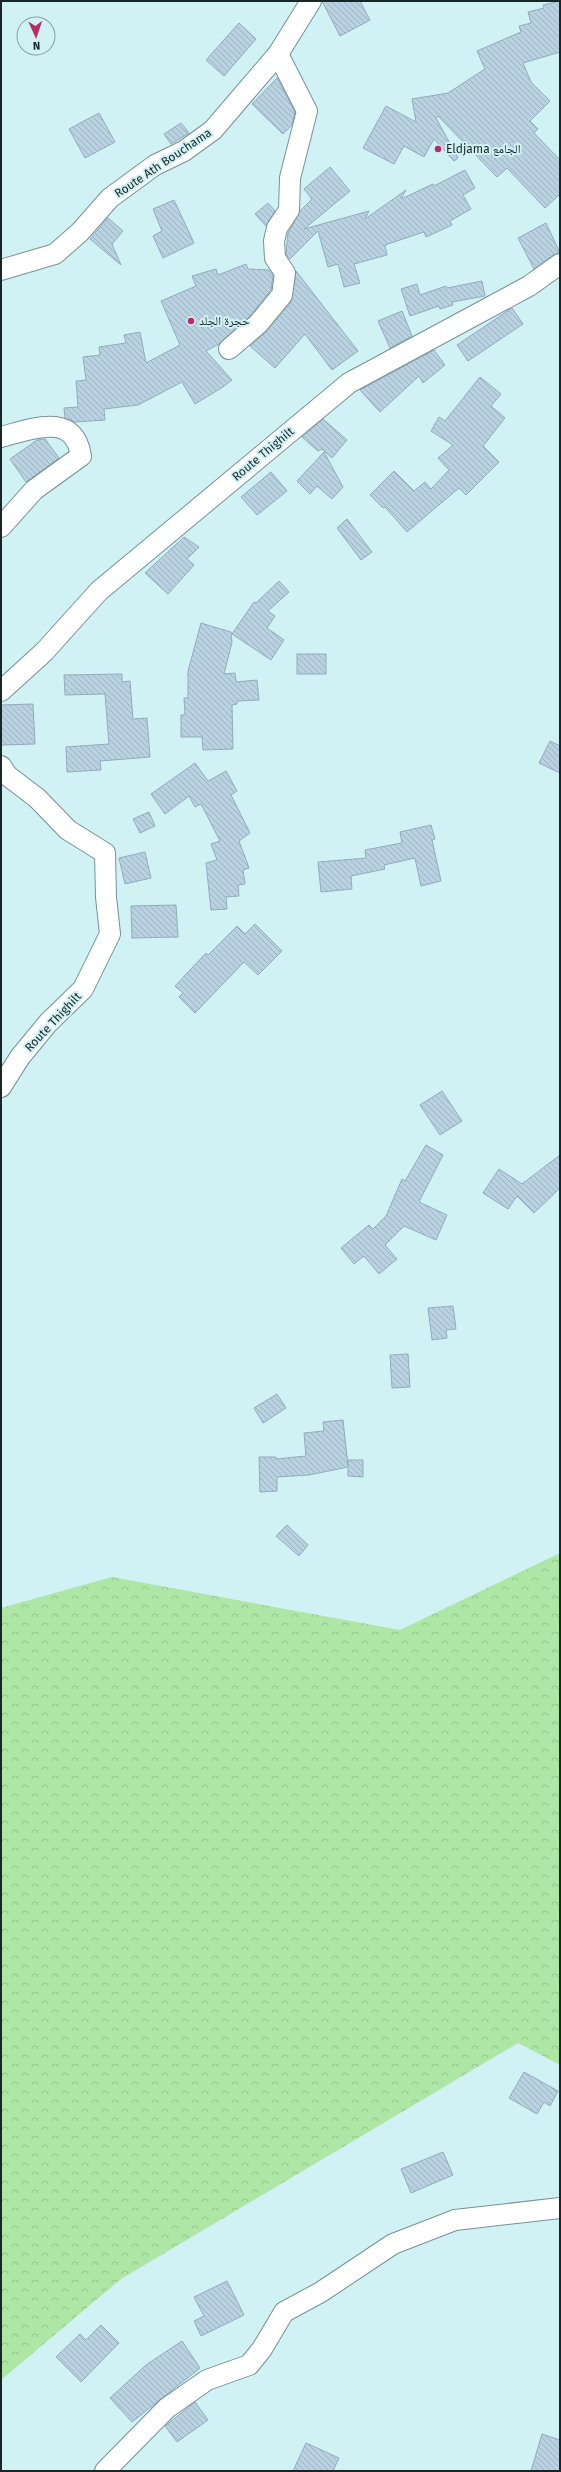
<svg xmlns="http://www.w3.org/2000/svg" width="561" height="2472" font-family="'Fira Sans','Noto Naskh Arabic',sans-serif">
  <defs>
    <pattern id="forest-crowns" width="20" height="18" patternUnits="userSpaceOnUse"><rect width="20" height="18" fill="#aee6a5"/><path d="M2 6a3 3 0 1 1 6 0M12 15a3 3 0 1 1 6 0" fill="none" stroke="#95c58e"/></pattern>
    <pattern id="building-back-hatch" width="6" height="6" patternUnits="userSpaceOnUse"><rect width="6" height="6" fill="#b9d2e2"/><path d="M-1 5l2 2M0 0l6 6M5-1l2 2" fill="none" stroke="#9eb4c2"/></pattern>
  </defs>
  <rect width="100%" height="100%" fill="#d0f2f5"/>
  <polygon fill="url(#forest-crowns)" points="560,1553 560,2065 518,2043 121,2279 1,2380 1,1608 112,1577 400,1630"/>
  <g fill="url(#building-back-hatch)" stroke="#92abba">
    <polygon points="322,1 360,1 370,20 340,36"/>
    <polygon points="560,1 560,52 523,63 531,82 550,101 530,121 538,129 534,133 560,160 560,194 545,208 507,168 497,177 438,116 436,118 458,158 454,161 434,139 424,157 404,146 394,164 363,148 386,106 416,122 412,99 448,93 485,69 477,51 521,32 519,26 531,23 528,12 544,8 543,5"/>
    <polygon points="239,23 256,39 224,76 206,60"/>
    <polygon points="277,78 295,112 292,125 283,134 252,104"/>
    <polygon points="99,113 115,142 85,158 69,129"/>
    <polygon points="181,123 189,133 171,144 164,134"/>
    <polygon points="330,167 350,191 304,229 369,211 365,219 406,190 401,199 433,184 434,186 465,170 475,188 463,195 471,209 450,221 452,225 426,237 424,232 385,245 387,255 354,264 360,283 344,287 338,264 328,267 318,231 290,259 286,254 288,233 301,210 312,199 304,189"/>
    <polygon points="174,200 194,243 163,258 153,236 162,231 153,209"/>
    <polygon points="268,203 275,211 266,226 255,214"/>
    <polygon points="108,218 123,231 112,244 121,265 90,239"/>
    <polygon points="546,223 560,253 553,255 534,269 518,238"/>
    <polygon points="246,264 248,269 269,270 273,276 271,290 250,316 219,344 206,351 232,380 223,387 195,404 182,382 138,405 104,409 105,420 75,422 65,418 64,408 78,407 76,381 86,380 83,357 100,355 99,347 126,343 124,335 140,332 146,363 180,345 161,301 196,286 192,276 216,269 218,275"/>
    <polygon points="296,271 358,351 332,370 305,334 275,368 250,346 267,331 291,302"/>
    <polygon points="482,281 485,296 452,302 453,305 440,309 439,306 410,316 401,289 417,284 420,295 446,286 447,288"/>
    <polygon points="512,308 523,324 468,361 457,345"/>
    <polygon points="402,311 412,336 390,348 378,321"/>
    <polygon points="434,350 445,365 423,383 419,376 380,412 360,390"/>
    <polygon points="480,377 501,394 491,406 505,418 483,446 499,462 466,495 459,488 407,532 385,507 383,508 370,495 394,471 414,491 425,482 431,489 449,470 438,458 453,445 431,431 439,417 445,421"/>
    <polygon points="323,419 347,440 332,458 322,449 318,451 302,437"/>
    <polygon points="45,439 59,458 26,482 10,459 37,440"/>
    <polygon points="324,452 343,487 332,499 317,486 310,494 297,481"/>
    <polygon points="271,472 287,491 257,515 241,497"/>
    <polygon points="347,519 372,552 361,560 337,528"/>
    <polygon points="184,537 199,547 187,559 194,565 168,594 145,573"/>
    <polygon points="279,581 289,592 268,611 275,616 267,628 284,640 271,660 232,634 254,602 256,603"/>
    <polygon points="201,623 231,632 232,642 224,674 235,673 236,682 257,680 259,700 237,701 237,704 232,705 233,749 203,750 202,737 181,737 181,715 185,715 184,698 188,698 188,671"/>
    <rect x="297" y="654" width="29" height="20"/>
    <polygon points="122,674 122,682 130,681 133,719 147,718 150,757 100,761 101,770 67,772 66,747 109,744 105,694 65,695 64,675"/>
    <polygon points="33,704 35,744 1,745 1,705"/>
    <polygon points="550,741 560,746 560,773 539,763"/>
    <polygon points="195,763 208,781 226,771 237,791 231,795 250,833 239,841 249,868 243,870 245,884 238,885 239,896 226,897 227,909 211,910 206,863 217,860 211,844 220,841 201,804 195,807 189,796 165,814 151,794"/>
    <polygon points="149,812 155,826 140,833 133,819"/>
    <polygon points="431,825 435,839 432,840 441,881 421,886 415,858 384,865 385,869 351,876 352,889 321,892 318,862 366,858 365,850 402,843 400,832"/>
    <polygon points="145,852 151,878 125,884 119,858"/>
    <polygon points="176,905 178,937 132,938 131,906"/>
    <polygon points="255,924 282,951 258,975 244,962 195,1013 179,997 183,993 175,986 206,953 208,955 237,926 245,934"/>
    <polygon points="442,1091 462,1121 440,1135 420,1105"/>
    <polygon points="426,1145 443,1155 419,1202 447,1215 436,1240 404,1226 385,1245 397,1259 379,1274 364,1256 354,1264 341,1248 369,1225 373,1229 386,1216 402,1179 405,1181"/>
    <polygon points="560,1155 560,1188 534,1213 517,1196 508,1209 483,1193 499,1169 522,1184"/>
    <polygon points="453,1306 456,1329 446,1330 447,1338 432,1340 428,1308"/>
    <polygon points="408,1354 410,1387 392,1388 390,1355"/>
    <polygon points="277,1394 286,1408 263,1423 254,1408"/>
    <polygon points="343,1420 348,1466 348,1460 363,1460 363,1477 348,1476 348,1467 309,1475 277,1477 277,1491 260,1492 259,1457 276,1457 276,1459 306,1456 304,1433 324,1431 323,1422"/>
    <polygon points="287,1525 308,1545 299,1556 276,1536"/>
    <polygon points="524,2072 558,2091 550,2106 544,2102 537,2114 509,2098"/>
    <polygon points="443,2152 453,2175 411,2193 401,2169"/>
    <polygon points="227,2281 244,2315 201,2336 194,2321 204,2316 194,2297"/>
    <polygon points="101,2325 119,2343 81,2382 56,2357 80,2334 86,2340"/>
    <polygon points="182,2341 200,2368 132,2422 110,2398 146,2365"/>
    <polygon points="195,2402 208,2420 177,2442 165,2426"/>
    <polygon points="542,2434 560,2440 560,2471 531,2471"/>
    <polygon points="306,2443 339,2458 333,2471 293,2471"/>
  </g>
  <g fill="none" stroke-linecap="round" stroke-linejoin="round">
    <g stroke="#749396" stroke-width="22">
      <g id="minor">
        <polyline points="1,270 55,254 80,232 110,198 155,165 184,151 213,130 278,54 311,1"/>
        <polyline points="229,349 258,324 282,295 285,273 275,258 274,241 277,228 289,210 290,178 307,111 278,54"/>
        <path d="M1,437c30,-8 73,-26 80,19l-47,34 -33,37"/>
        <polyline points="1,691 44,652 99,591 349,383 529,286 560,264"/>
        <polyline points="1,766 8,776 37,798 68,830 105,853 106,897 110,934 83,989 48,1023 20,1057 1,1087"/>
        <polyline points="105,2471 167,2408 207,2380 249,2365 262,2349 284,2312 321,2292 393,2244 455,2220 560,2208"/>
      </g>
    </g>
    <use href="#minor" stroke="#fff" stroke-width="20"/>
  </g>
  <g fill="#b82c63" stroke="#d0f2f5" stroke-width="1.5">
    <circle cx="438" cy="149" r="4"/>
    <circle cx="191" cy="321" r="4"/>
  </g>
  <g text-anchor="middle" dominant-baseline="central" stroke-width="4" stroke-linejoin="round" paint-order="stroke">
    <g font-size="12" fill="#192627" stroke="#d0f2f5" text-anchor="start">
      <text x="446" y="149">Eldjama الجامع</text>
      <text x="199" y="321">حجرة الجلد</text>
    </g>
    <g font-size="12" fill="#192627" stroke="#d0f2f5">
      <text transform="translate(163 163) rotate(-34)">Route Ath Bouchama</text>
      <text transform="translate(263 454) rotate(-40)">Route Thighilt</text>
      <text transform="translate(53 1022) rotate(-47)">Route Thighilt</text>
    </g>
  </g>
  <rect width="561" height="2472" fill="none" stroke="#192627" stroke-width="4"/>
  <g transform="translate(36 36) rotate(177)"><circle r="19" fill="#d0f2f5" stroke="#87a0a3"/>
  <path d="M0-3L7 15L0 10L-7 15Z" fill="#b82c63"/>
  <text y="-6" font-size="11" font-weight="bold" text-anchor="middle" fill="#192627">N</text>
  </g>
</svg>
